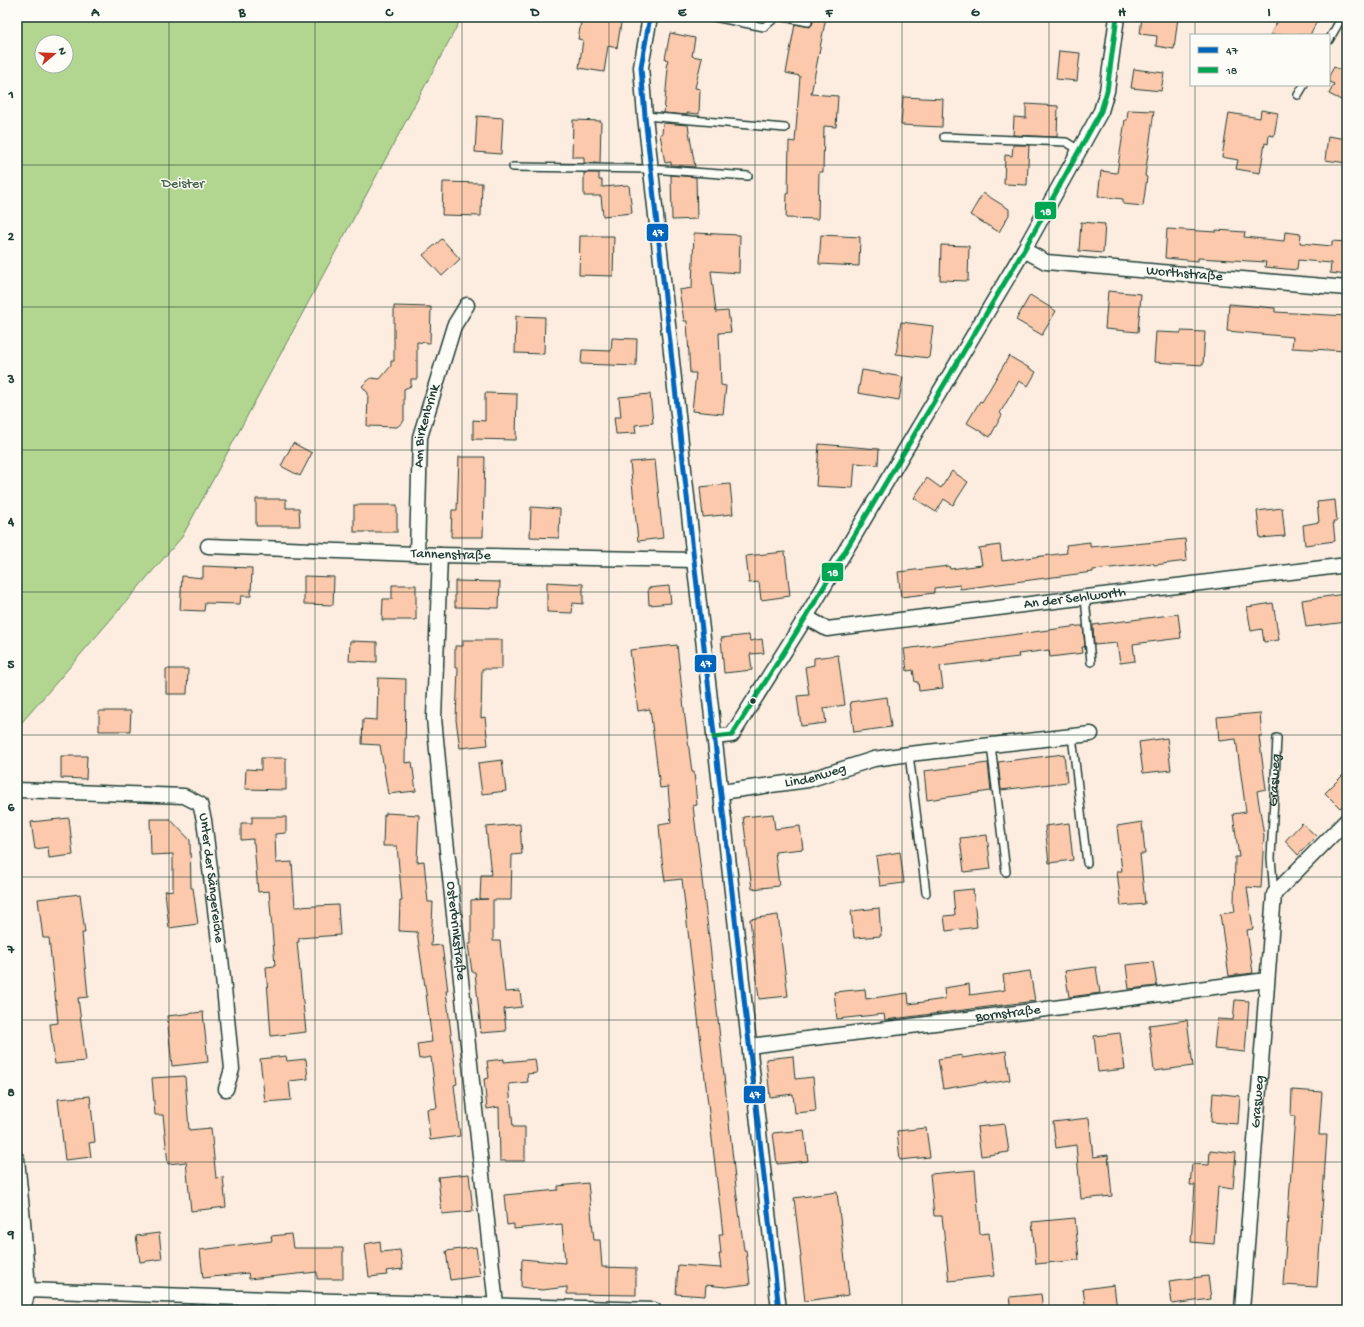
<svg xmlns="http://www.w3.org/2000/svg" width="1364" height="1327" font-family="'Gochi Hand',sans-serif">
  <rect width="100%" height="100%" fill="#fdede0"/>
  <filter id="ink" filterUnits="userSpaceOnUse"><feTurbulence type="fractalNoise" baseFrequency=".025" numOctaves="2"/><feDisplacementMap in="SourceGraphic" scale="8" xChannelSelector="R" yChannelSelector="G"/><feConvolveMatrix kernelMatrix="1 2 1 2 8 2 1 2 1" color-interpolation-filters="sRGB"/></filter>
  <g filter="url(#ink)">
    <path fill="#b2d590" stroke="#688962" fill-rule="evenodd" d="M17,17h445l-280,520 -165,191zM42,42h24v24h-24z"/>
    <g fill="#fcc9ac" stroke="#1f3d34">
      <polygon points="582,17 622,17 617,48 608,46 604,72 579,68 583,40 578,39"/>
      <polygon points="808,17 826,17 811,94 838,96 836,127 824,126 823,172 819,172 818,219 786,218 787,194 788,194 789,141 795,142 800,76 786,73 795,24 810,27 813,23 813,21"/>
      <polygon points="1142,17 1178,17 1174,49 1156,46 1157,36 1140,34"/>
      <polygon points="1280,17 1319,17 1310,35 1270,35"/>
      <polygon points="670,33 695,38 692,56 702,58 695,88 700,89 699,114 687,113 687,115 664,113 668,68 666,67 668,60 665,59"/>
      <polygon points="1059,51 1080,53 1077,81 1056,79"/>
      <polygon points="1347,58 1347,103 1329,94 1334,84 1329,82 1329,76 1334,67 1341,70"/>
      <polygon points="1134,69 1164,73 1161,91 1131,88"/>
      <polygon points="903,97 943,99 942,127 901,125"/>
      <polygon points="1026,104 1058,106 1057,137 1013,135 1014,117 1026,118"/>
      <polygon points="1128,110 1154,111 1145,176 1147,177 1143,206 1123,204 1123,199 1098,196 1101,171 1117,173 1125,120 1127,120"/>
      <polygon points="1261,110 1278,113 1274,136 1269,135 1268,144 1265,143 1260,173 1236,169 1238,160 1222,157 1229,113 1260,118"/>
      <polygon points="477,116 503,118 501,154 475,152"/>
      <polygon points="573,120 601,121 600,163 584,163 584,157 572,157"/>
      <polygon points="663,123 688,125 695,167 671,165 671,162 665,163 660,134 662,134"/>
      <polygon points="1328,136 1347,139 1347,163 1325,160"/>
      <polygon points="1013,145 1029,145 1027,185 1004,184 1005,155 1012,156"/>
      <polygon points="584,173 599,173 599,180 602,180 602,187 629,185 632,213 603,216 601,196 584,196"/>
      <polygon points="671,175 696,177 697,219 672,220"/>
      <polygon points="443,182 482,183 481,216 442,215"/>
      <polygon points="983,193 1009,209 1009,215 999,232 970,215"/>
      <polygon points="1081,222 1105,224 1103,253 1079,251"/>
      <polygon points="1167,229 1216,232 1216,230 1245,232 1244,237 1284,241 1285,232 1301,234 1300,243 1332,246 1332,241 1347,242 1347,275 1330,273 1331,263 1298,260 1297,270 1265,267 1266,262 1198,258 1198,261 1165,258"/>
      <polygon points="694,233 740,235 739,273 711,271 716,312 728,311 731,332 719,333 721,385 726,386 723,414 692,411 696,373 690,373 687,321 684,321 679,290 692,288"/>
      <polygon points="821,235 860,237 859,266 819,264"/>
      <polygon points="580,236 614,236 613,276 579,275"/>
      <polygon points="442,239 460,259 442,276 423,255"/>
      <polygon points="941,245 969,246 968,281 940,280"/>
      <polygon points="1108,291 1141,294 1138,332 1105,329"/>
      <polygon points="1030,295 1056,311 1042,335 1016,320"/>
      <polygon points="1229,304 1275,308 1275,312 1347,316 1347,351 1292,348 1293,337 1227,331"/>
      <polygon points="394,306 431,307 430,343 417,342 417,379 411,379 411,386 404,389 404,421 397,427 367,426 368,393 362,386 371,378 380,379 391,366 391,361 394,361"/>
      <polygon points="516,316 545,317 544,354 515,353"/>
      <polygon points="901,322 933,326 929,358 896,354"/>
      <polygon points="1181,331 1205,332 1203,365 1154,362 1156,332 1181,333"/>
      <polygon points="612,338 637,339 636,366 581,364 582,350 611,351"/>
      <polygon points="1009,356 1036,372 1028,386 1019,381 1000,413 1002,415 990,437 967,423 980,401 982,402"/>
      <polygon points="862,370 903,377 899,400 858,393"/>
      <polygon points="485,393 517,394 516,440 473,439 473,420 485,421"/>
      <polygon points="650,394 653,423 635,425 636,433 616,434 614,417 621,417 619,397"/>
      <polygon points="293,443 312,453 300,476 281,466"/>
      <polygon points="819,444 879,449 878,465 855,463 853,488 816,486"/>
      <polygon points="459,457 485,457 483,537 451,537 452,510 457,510"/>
      <polygon points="655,460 663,538 638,541 630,462"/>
      <polygon points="952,471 968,482 953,505 944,499 936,512 914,498 927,478 941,488"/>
      <polygon points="730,484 733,514 703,517 700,487"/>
      <polygon points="256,499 286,499 286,508 299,508 300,526 256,526"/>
      <polygon points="1335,500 1337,521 1333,521 1335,541 1305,545 1303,525 1319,522 1317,502"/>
      <rect x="354" y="505" width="43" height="27"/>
      <polygon points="531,507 560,509 559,538 530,537"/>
      <polygon points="1282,508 1285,536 1260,538 1257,511"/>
      <polygon points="1185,539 1187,561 1154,565 1153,563 1093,570 1093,572 960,589 960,585 934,588 934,593 901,597 898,572 949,566 950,569 982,565 979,548 1000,545 1002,561 1067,553 1066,545 1090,542 1090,547 1135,543 1135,544"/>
      <polygon points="785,552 790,596 761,600 759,582 749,583 746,556"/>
      <polygon points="203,566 252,568 251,596 241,596 240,604 205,603 204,611 180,610 182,576 203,578"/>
      <polygon points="304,576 334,577 333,605 304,604"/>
      <polygon points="455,581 500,582 499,608 455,607"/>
      <polygon points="547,582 583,584 583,604 573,603 572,613 547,612"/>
      <polygon points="392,585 416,585 416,620 382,620 383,599 392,599"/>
      <polygon points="669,586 671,603 649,605 648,588"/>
      <polygon points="1345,594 1347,622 1306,627 1302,600"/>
      <polygon points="1273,603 1279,640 1264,642 1262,629 1251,631 1247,607"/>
      <polygon points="1178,614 1181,638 1133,644 1135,661 1120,663 1117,643 1094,645 1093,625"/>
      <polygon points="1079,626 1083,626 1085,647 1082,647 1083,653 1050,657 1049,650 1018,654 1019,657 940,666 943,688 919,691 918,682 915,682 913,670 907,671 904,649"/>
      <polygon points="749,635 750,641 762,639 764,653 750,654 752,670 724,673 721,638"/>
      <polygon points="463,640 502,640 502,669 482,669 481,718 485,717 488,745 460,748 456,720 458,668 455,668 455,646 463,646"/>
      <polygon points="350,641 377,642 377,662 349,661"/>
      <polygon points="677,645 685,718 692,772 694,772 697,805 693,806 710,945 737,1197 744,1250 746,1250 750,1284 726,1287 706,1285 705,1296 676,1294 678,1265 721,1268 719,1254 721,1254 719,1234 723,1234 682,879 665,881 662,860 659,825 671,823 668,787 660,788 650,709 638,711 630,650"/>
      <polygon points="838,655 845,705 824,708 826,723 801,726 797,696 809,695 805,667 814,665 814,658"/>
      <polygon points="166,669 188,669 187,694 166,694"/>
      <polygon points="378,678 406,679 405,763 412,762 416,791 388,794 380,745 362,744 363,719 377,720"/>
      <polygon points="887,697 891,727 854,732 850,702"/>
      <polygon points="99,711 131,711 130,731 99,731"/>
      <polygon points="1260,713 1262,736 1259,736 1266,789 1257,791 1264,836 1261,888 1247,887 1253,929 1247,930 1253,973 1229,976 1220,914 1235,912 1234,905 1235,857 1239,857 1233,814 1246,812 1236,739 1219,741 1217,717"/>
      <polygon points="1167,738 1171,770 1143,773 1139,742"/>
      <polygon points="1064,754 1067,782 1001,790 998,762"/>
      <polygon points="61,756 87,756 86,779 61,778"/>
      <polygon points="261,758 286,758 286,790 245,789 246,769 261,770"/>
      <polygon points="502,760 506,791 482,794 478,763"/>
      <polygon points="988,763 991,791 927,800 924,771"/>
      <polygon points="1347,771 1347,802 1340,808 1325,793"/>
      <polygon points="386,813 419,815 417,862 424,861 428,902 433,902 431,946 442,945 448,991 446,991 457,1084 454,1085 460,1136 430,1140 427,1109 437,1108 431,1057 419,1059 417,1044 432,1042 426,993 417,932 399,931 400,901 402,901 397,846 383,846 384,815 386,815"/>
      <polygon points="773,814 775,829 800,826 803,849 775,852 779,886 752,889 743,817"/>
      <polygon points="252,817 286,817 286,833 275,834 276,863 292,862 295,907 338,905 340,935 299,938 299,942 297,942 306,1032 271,1036 266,967 275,966 269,891 258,892 254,843 253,843 253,839 241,840 241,823 252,823"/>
      <polygon points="69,818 73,855 49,858 48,847 35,849 31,822"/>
      <polygon points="150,819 170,819 190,840 191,888 193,888 198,924 169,928 165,891 173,890 173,854 151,855"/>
      <polygon points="1142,822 1145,854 1140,854 1145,904 1121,906 1117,871 1122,871 1117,826"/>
      <polygon points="1069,823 1073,860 1049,863 1045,826"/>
      <polygon points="1302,823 1316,836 1298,855 1285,841"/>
      <polygon points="520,824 522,854 512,855 511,900 493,900 493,941 500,941 505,992 520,991 522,1007 504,1009 506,1031 481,1033 475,972 472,972 468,944 471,944 471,900 488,899 480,899 481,875 491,875 486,827"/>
      <polygon points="987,835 991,869 964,872 960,838"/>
      <polygon points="900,852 904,883 880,886 876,856"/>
      <polygon points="973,889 977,927 946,931 944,916 955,915 953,891"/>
      <polygon points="80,894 85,933 82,933 88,997 78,998 86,1061 55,1064 50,1024 58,1023 49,938 43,938 38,899"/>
      <polygon points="879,908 881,936 854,938 851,911"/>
      <polygon points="778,915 788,996 759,999 750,919"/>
      <polygon points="1153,962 1157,986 1129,989 1126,965"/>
      <polygon points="1096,967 1100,993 1069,997 1065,971"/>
      <polygon points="1030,971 1035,1001 885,1020 884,1014 837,1019 834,992 865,989 866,999 908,993 909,1004 945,999 944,988 969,984 970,995 1005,990 1003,975"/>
      <polygon points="1235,1000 1249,1001 1245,1052 1214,1049 1217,1019 1233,1020"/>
      <polygon points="203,1012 208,1062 172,1066 167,1016"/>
      <polygon points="1187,1020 1193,1066 1154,1071 1149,1025"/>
      <polygon points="1120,1033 1125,1069 1098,1072 1094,1036"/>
      <polygon points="1006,1051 1010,1080 986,1084 986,1082 943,1089 938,1059 962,1055 962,1058"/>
      <polygon points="286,1056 287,1061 306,1059 308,1079 289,1081 291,1100 265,1102 260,1059"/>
      <polygon points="793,1056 795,1079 813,1077 816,1111 795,1113 793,1094 770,1097 766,1059"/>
      <polygon points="504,1059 504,1062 535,1059 537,1073 527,1074 528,1082 509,1084 513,1127 525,1127 525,1161 500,1161 499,1107 487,1109 484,1079 489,1078 487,1061"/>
      <polygon points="185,1076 189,1130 211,1128 216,1178 223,1177 226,1207 191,1211 186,1162 168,1164 163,1115 155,1115 152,1078"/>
      <polygon points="1292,1090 1322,1092 1319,1135 1327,1135 1317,1287 1283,1285 1295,1116 1291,1116"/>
      <polygon points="1213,1093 1240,1096 1238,1124 1211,1122"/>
      <polygon points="90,1096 95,1142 89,1143 91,1157 65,1160 58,1099"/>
      <polygon points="1089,1118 1093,1157 1108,1155 1112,1196 1081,1199 1076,1145 1056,1148 1053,1122"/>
      <polygon points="1005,1124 1009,1152 981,1156 977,1127"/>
      <polygon points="926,1128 930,1157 900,1160 897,1131"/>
      <polygon points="804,1130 808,1161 777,1164 773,1133"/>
      <polygon points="1210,1150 1236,1153 1233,1189 1218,1187 1214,1244 1191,1242 1195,1185 1190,1185 1192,1164 1209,1165"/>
      <polygon points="975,1170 980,1234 989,1233 994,1276 949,1281 942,1216 934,1216 930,1174"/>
      <polygon points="469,1174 473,1211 442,1214 438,1177"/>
      <polygon points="588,1183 594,1240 600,1240 602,1267 636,1268 636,1295 567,1294 567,1287 542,1290 521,1287 522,1259 565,1263 562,1224 514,1229 514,1224 507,1225 504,1195 558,1190 558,1186"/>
      <polygon points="837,1192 849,1295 805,1301 800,1257 801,1257 794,1198"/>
      <polygon points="1075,1218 1079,1260 1036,1264 1032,1222"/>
      <polygon points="159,1233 162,1259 140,1262 136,1236"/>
      <polygon points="291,1234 293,1248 343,1248 343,1279 317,1279 317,1272 249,1279 248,1273 203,1278 200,1250 272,1241 271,1236"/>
      <polygon points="380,1241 381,1252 400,1250 403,1269 386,1271 387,1275 369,1277 365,1244"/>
      <polygon points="476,1247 480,1276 450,1280 446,1251"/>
      <polygon points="1208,1276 1211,1299 1172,1304 1169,1281"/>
      <polygon points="1114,1285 1117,1310 1086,1310 1083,1289"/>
      <polygon points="1041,1294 1043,1310 1012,1310 1010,1297"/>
    </g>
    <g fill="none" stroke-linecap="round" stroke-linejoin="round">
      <g stroke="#1f3d34" stroke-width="10">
        <g id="lane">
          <polyline points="714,17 764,27 776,17"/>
          <polyline points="783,17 808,22"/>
          <polyline points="1329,40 1342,17"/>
          <polyline points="1298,95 1304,85"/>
          <polyline points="645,116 785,128"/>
          <polyline points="944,137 1066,142 1079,150"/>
          <polyline points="513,167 651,169 748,176"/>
          <polyline points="1085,598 1091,662"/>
          <polyline points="1072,736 1087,863"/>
          <polyline points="991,745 1006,872"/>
          <polyline points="909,754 926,893"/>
          <path id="s1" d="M1274,894l-3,-36 6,-120"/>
        </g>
      </g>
      <g stroke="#1f3d34" stroke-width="17">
        <g id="street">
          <polyline points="650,17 641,67 645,116 694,560 723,812 779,1310"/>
          <path id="s2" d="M1024,250l22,12 301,26"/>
          <path id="s3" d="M208,546l232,9 254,5"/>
          <path id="s4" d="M417,554l3,-117 34,-111 13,-21"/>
          <path id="s5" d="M440,555l-6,163 8,85 54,502"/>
          <path id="s6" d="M806,617l21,12 520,-64"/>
          <polyline points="714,737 732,735 806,617 1024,250 1101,111 1107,91 1117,17"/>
          <path id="s7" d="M17,790l167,6 16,8 4,16 17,138 11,111 -6,20"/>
          <path id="s8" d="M721,792l87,-12 66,-21 35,-5 182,-20"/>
          <path id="s9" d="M749,1046l267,-33 251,-33"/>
          <polyline points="17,1159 23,1221 28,1290 23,1310"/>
          <polyline points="28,1290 266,1299 654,1310"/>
          <path id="s10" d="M1242,1310l32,-416 73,-74"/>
        </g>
      </g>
      <use href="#lane" stroke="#fdfcf7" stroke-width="7"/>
      <use href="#street" stroke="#fdfcf7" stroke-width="14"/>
      <g stroke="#fdfcf7" stroke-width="8">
        <polyline id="bus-1" points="650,17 641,67 645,116 694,560 723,812 779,1310"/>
      </g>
      <g stroke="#fdfcf7" stroke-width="8">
        <polyline id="bus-2" points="714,737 732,735 806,617 1024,250 1101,111 1107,91 1117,17"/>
      </g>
      <use href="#bus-1" stroke="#0065bd" stroke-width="5"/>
      <use href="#bus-2" stroke="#00a651" stroke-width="5"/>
    </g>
  </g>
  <path fill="none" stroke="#1f3d34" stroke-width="1" stroke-opacity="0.55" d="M169,17v1293M315,17v1293M462,17v1293M609,17v1293M755,17v1293M902,17v1293M1049,17v1293M1195,17v18M1195,85v1225M17,165h1330M17,307h1330M17,450h1330M17,592h1330M17,735h1330M17,877h1330M17,1020h1330M17,1162h1330"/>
  <circle fill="#1f3d34" stroke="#fdfcf7" stroke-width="1.5" cx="753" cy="701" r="3.5"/>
  <g text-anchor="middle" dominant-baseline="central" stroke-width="3" stroke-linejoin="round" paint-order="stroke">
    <g font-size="14" fill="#44634b" stroke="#fdfcf7">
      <text x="183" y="184">Deister</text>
    </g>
    <g font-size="14" fill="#1f3d34" stroke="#fdfcf7">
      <text stroke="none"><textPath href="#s2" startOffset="164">Worthstraße</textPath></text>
      <text stroke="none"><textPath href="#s4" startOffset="129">Am Birkenbrink</textPath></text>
      <text stroke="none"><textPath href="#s3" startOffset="243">Tannenstraße</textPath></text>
      <text stroke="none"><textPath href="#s6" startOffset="274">An der Sehlworth</textPath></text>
      <text stroke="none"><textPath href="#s8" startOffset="96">Lindenweg</textPath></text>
      <text stroke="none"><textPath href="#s1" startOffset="114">Grasweg</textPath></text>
      <text stroke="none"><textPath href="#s7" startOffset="260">Unter der Sängereiche</textPath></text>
      <text stroke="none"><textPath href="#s5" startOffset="377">Osterbrinkstraße</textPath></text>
      <text stroke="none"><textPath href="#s9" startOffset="261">Bornstraße</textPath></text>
      <text stroke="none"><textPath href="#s10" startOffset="209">Grasweg</textPath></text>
    </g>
  </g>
  <g stroke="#fdfcf7" stroke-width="1.5">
    <rect x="1034" y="201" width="23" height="19" rx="4" fill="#00a651"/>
    <rect x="646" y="223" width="23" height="19" rx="4" fill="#0065bd"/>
    <rect x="821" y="562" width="23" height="20" rx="4" fill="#00a651"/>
    <rect x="694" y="654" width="23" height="19" rx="4" fill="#0065bd"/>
    <rect x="743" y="1085" width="23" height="19" rx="4" fill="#0065bd"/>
  </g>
  <g font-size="11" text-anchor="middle" font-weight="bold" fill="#fff">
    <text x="1046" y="215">18</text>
    <text x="658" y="236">47</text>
    <text x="833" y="576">18</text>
    <text x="706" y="667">47</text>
    <text x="755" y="1098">47</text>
  </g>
  <rect width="1364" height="1327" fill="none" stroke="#fdfcf7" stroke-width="44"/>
  <rect x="1190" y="34" width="140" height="52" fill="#fdfcf7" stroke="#a4b0a9"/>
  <rect x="1198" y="47" width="20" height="6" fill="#0065bd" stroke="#a4b0a9"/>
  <text x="1226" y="54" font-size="12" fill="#1f3d34">47</text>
  <rect x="1198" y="67" width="20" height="6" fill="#00a651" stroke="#a4b0a9"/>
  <text x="1226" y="74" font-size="12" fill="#1f3d34">18</text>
  <g transform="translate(54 54) rotate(71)"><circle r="19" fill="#fdfcf7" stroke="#a4b0a9"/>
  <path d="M0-3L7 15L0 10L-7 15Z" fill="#c8321e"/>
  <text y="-6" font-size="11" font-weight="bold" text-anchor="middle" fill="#1f3d34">N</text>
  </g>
  <rect x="22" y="22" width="1320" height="1283" fill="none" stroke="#1f3d34" stroke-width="1.5"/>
  <g font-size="13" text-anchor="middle" font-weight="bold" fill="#1f3d34">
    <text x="95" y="16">A</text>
    <text x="242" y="16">B</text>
    <text x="389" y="16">C</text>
    <text x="535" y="16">D</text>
    <text x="682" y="16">E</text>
    <text x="829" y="16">F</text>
    <text x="975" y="16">G</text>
    <text x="1122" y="16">H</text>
    <text x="1269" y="16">I</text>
    <text x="11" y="98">1</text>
    <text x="11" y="240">2</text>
    <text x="11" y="383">3</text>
    <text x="11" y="525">4</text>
    <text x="11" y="668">5</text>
    <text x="11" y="811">6</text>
    <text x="11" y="953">7</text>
    <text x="11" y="1096">8</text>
    <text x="11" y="1238">9</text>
  </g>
</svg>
